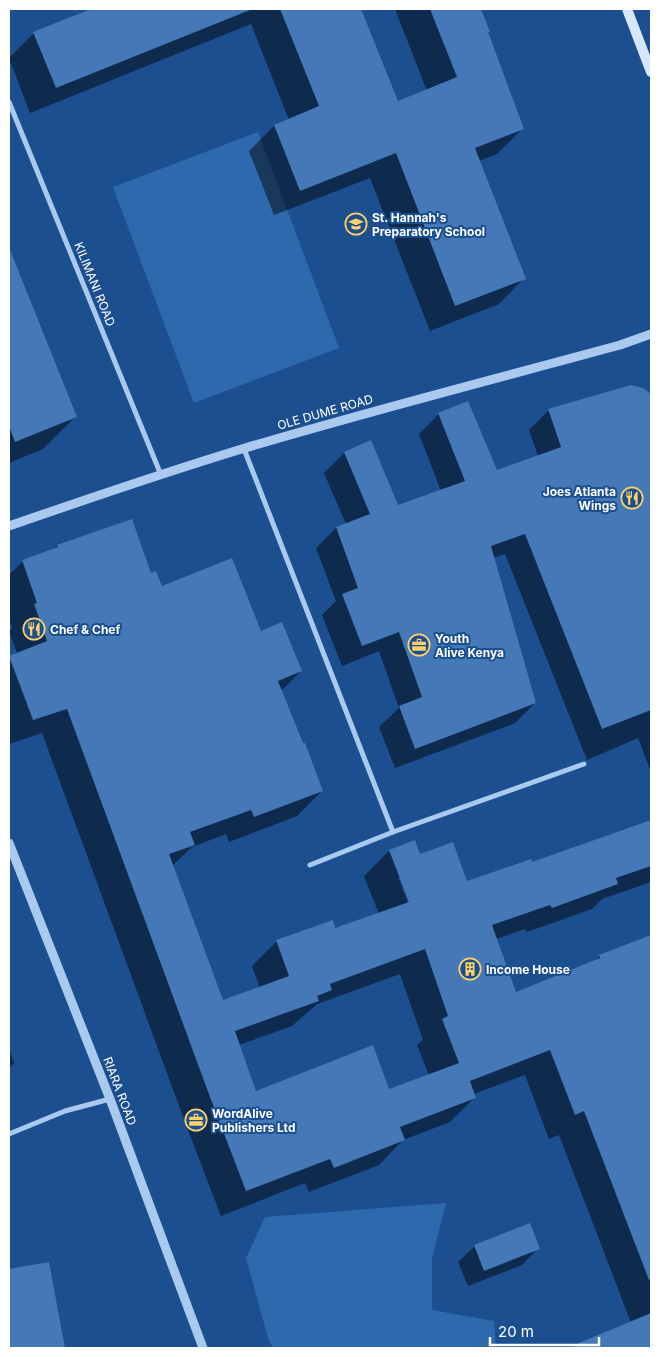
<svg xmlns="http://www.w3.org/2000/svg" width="660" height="1357" font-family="Inter,sans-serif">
  <rect width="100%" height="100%" fill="#1b4f8f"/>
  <g fill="#2e69ad">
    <polygon points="258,132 339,348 194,403 113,187"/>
    <polygon points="446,1203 432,1258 432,1310 494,1321 496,1348 273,1348 268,1338 246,1258 265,1217"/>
  </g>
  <g fill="#0007" fill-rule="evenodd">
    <polygon points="94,9 360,9 397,102 427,91 395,9 479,9 488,31 487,33 523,128 497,154 479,161 524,278 499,304 430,331 370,178 274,215 249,151 274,126 289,120 251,24 30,113 9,58 34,33"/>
    <polygon points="13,261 75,417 43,449 9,463 9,262"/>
    <polygon points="643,389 651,395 651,438 640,448 651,477 651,772 638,738 587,760 505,554 493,558 535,703 515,723 395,768 379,727 399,708 379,651 342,666 322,615 336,601 316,548 336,528 346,524 324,473 344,453 397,506 441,491 419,434 439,414 496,471 538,456 529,430 549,410"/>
    <path d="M57,546l93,29 12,12 98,45 41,39 -20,20 41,100 -25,25 -68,26 -3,-8 -34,13 -20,19 50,136 38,-14 -8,-22 25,-25 57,-12 45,-15 -15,-38 25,-25 25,-9 6,14 46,27 65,-19 120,-43v61l-49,17 -10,10 -65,23 -2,-3 -29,10 19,54 79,-31 6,-6 51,-19v389l-16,7 -76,-198 -10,4 -24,-64 -51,19 1,3 -25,25 -47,18 -24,25 -70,27 -4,-9 -84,33 -36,-94 -143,-389 -33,11v-87l8,-4 -8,-22 3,-3 -3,-10v-43l14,-14 30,-11zM398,877h2l12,30 -2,1zM400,974l23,66 -6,5 12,30 -40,16 -133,1 -17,-47 53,-19 25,-22z"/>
    <polygon points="9,1049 14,1063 9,1068"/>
    <polygon points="475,1246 538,1248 522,1265 468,1286 458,1262"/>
    <polygon points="48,1263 64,1348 9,1348 9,1271"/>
    <polygon points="614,1329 622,1348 569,1348"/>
  </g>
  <g fill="#4478b7" fill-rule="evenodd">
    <polygon points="91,9 250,9 250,10 56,88 33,32"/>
    <polygon points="280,9 361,9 398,101 457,77 430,9 481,9 490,32 488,32 524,129 475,148 526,279 455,306 396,153 300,191 274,125 319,106"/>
    <polygon points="10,250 77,417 15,442 9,426 9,251"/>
    <polygon points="631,385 643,388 651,394 651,710 602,729 525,534 491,546 536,703 415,749 399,706 422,697 399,632 362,646 342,594 358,588 336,527 370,514 344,452 371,440 398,505 465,481 438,413 468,401 497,470 561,447 548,409"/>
    <path d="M132,519l19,54 5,-2 6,15 70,-28 29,73 21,-9 20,49 -24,10 25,62h2l18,48 -69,26 -3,-7 -61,22 5,13 -26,9 54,146 66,-24 -13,-36 57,-20 2,8 74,-26 -20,-52 26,-10 5,14 33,-12 14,39 64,-22 1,3 119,-42v46l-35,12 2,6 -66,24 -2,-3 -58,20 24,67 84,-34 -1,-3 52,-20v344l-2,1 -65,-169 -9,4 -25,-65 -80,31 6,17 -76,29 5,13 -71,28 -4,-9 -84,32 -36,-94 -143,-388 -34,11 -24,-64 38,-15 -13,-37 3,-1 -15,-43 36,-13 -1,-2zM425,949l23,67 -6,3 17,44 -70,26 -16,-44 -117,46 -21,-60 84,-30 -2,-5 15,-6 -2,-6z"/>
    <polygon points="530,1223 540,1249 484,1271 474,1245"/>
    <polygon points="49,1262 65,1348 9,1348 9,1269"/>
    <polygon points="651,1313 651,1348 567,1348"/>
  </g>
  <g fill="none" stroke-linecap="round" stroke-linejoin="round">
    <g stroke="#a9c9ee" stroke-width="5">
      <polyline points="9,102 161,475"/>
      <polyline points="244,449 393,832"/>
      <polyline points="310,865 393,832 584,764"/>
      <polyline points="9,1134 65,1111 110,1099"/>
    </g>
    <g stroke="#a9c9ee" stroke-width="9">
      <path d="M9,526c78,-27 157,-54 236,-78 125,-37 250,-69 375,-103l31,-11"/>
      <polyline points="9,843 110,1099 203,1348"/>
    </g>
    <polyline stroke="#d6e6fa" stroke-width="10" points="627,9 651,72"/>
  </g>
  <defs>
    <g id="school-ring" transform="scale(1.125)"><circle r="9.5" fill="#1b4f8f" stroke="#ffd166" stroke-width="1.5"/><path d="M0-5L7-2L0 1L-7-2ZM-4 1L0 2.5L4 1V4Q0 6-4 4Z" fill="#ffd166"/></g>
    <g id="restaurant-ring" transform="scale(1.125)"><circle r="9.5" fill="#1b4f8f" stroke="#ffd166" stroke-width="1.5"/><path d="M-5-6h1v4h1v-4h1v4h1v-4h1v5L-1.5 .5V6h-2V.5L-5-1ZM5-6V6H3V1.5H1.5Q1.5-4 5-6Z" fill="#ffd166"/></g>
    <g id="office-ring" transform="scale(1.125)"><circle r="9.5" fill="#1b4f8f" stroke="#ffd166" stroke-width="1.5"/><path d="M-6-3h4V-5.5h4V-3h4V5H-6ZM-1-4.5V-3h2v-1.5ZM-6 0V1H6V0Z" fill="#ffd166"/></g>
    <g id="building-ring" transform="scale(1.125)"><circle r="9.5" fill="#1b4f8f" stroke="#ffd166" stroke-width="1.5"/><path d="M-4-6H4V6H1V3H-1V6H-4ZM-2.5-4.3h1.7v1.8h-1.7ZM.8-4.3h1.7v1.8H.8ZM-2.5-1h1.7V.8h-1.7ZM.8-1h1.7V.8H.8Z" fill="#ffd166"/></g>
  </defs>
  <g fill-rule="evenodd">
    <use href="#school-ring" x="356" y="224"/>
    <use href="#restaurant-ring" x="632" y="498"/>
    <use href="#restaurant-ring" x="34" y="629"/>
    <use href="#office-ring" x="419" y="645"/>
    <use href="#building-ring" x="470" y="969"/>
    <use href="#office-ring" x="196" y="1120"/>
  </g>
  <g text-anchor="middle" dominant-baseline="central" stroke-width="4" stroke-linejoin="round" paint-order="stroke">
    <g font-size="12" font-weight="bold" fill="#fff" stroke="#1b4f8f" text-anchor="start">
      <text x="372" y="217">St. Hannah's<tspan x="372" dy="14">Preparatory School</tspan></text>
      <text x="616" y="491" text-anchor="end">Joes Atlanta<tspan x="616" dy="14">Wings</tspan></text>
      <text x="50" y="629">Chef &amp; Chef</text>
      <text x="435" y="638">Youth<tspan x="435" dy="14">Alive Kenya</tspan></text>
      <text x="486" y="969">Income House</text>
      <text x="212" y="1113">WordAlive<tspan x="212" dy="14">Publishers Ltd</tspan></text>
    </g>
    <g font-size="12" fill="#fff" stroke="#1b4f8f">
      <text transform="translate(95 284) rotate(68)">KILIMANI ROAD</text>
      <text transform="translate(325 412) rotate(-16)">OLE DUME ROAD</text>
      <text transform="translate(120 1091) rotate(69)">RIARA ROAD</text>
    </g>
  </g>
  <rect width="660" height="1357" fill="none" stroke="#ffffff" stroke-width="20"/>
  <path d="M490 1337v8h109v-8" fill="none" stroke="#ffffff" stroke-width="2.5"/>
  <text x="498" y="1337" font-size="15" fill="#ffffff" stroke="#1b4f8f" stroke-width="4" paint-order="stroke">20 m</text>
</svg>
